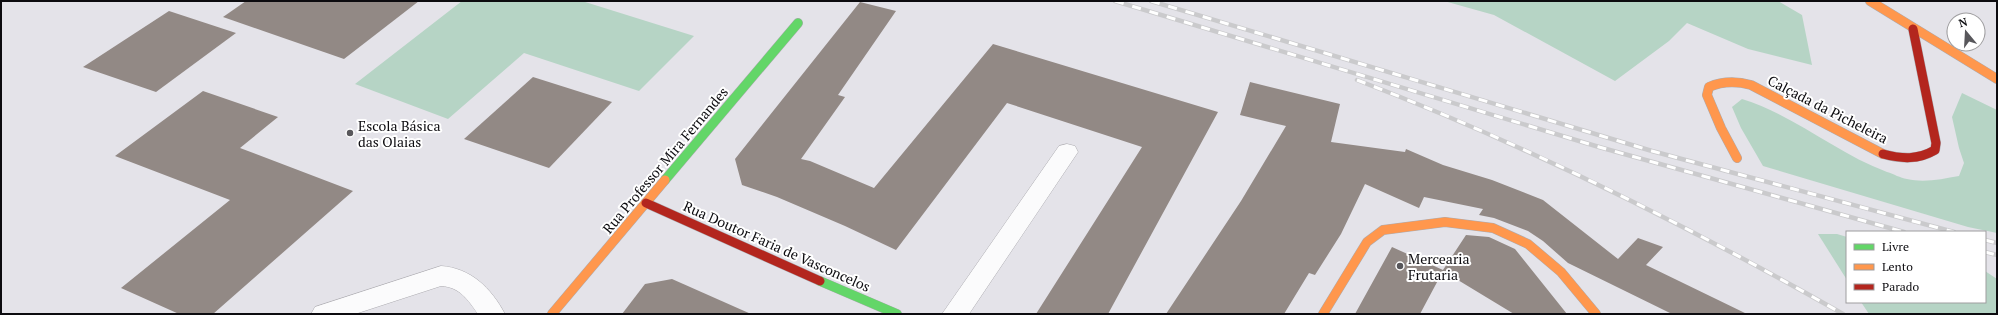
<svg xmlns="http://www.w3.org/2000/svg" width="1998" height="315" font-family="'PT Serif',serif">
  <rect width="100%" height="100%" fill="#e4e3e9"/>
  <g fill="#b6d4c5">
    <polygon points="462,1 582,1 694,36 639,91 524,53 448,119 355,84"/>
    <polygon points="1444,1 1778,1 1802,15 1812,65 1748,49 1687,23 1669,41 1615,81 1494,15"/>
    <path d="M1962,93l35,17v123l-29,-6 -205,-61 -22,-38 -9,-21 10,-8c52,16 94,54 145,73 7,2 13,6 20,7 17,4 35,0 52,-3l5,-13 -5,-15 -7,-31z"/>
    <polygon points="1818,234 1837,234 1847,237 1847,280"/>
    <polygon points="1985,271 1997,279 1997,314 1869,314 1861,302 1985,302"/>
  </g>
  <g fill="#928985">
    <polygon points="246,1 419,1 344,59 223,17"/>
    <polygon points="860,2 896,11 838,95 845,97 801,159 810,161 874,188 993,44 1218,112 1108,314 1036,314 1142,147 1007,103 896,250 845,226 777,197 742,185 735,159"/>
    <polygon points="169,11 236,33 156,92 83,67"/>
    <polygon points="533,77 612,102 549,168 464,139"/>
    <polygon points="1250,82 1340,104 1331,142 1405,152 1406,149 1443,165 1492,180 1543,200 1618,259 1638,238 1663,247 1646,265 1747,314 1672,314 1568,263 1543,241 1528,231 1494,218 1479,215 1483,209 1424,197 1419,208 1365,184 1341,234 1315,275 1309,273 1284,314 1166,314 1241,201 1286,126 1240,115"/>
    <polygon points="203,91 278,117 240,148 353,191 213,314 179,314 121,288 230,200 115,156"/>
    <polygon points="1466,235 1489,237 1515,249 1567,314 1514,314 1443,271 1420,314 1355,314 1392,247 1443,270"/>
    <polygon points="672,279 751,314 622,314 645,284"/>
  </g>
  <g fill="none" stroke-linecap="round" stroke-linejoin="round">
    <g stroke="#acabb0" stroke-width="1">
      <g id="street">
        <polygon points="1067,144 1075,146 1078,152 969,314 942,314 1059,146"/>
        <path d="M441,266c30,2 50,22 64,48h-27c-10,-14 -18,-27 -37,-28l-86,28h-44l4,-7z"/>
      </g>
    </g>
    <g stroke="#acabb0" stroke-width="10">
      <g id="fast">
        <polyline points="665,180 798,23"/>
        <polyline points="820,281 897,314"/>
      </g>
    </g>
    <g stroke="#acabb0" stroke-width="10">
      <g id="slow">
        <polyline points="1870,1 1997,79"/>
        <path d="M1737,158l-16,-30 -14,-33 2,-8c14,-6 27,-6 42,-2l132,69"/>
        <polyline points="552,314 665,180"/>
        <polyline points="1323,314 1367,242 1383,230 1445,222 1493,228 1528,244 1561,272 1596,314"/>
      </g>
    </g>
    <g stroke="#acabb0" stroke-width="10">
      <g id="jam">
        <path d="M1883,154c19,5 35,6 52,-4l1,-7 -23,-114"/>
        <polyline points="646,203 820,281"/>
      </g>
    </g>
    <use href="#street" fill="#fbfbfc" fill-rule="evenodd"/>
    <use href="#fast" stroke="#63d668" stroke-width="9"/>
    <use href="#slow" stroke="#ff974d" stroke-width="9"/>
    <use href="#jam" stroke="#b3261e" stroke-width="9"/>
    <g stroke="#cacacc" stroke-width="4.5">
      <g id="rail">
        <polyline points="1115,1 1599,147 1904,232"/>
        <polyline points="1151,1 1652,151 1954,232"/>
        <path d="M1357,80c170,65 328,144 486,234"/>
        <polyline points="1985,240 1997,243"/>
        <polyline points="1985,252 1997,255"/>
      </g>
    </g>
    <use href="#rail" stroke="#fff" stroke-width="3" stroke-dasharray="9" stroke-linecap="butt"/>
  </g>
  <g fill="#58575b" stroke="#fff" stroke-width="1.5">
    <circle cx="350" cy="133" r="4"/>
    <circle cx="1400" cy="266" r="4"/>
  </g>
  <g text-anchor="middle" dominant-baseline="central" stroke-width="4" stroke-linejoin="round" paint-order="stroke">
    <g font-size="14" fill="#0c0b0f" stroke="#fff">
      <text transform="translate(1828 109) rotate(27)">Calçada da Picheleira</text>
      <text transform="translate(665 160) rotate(-50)">Rua Professor Mira Fernandes</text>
      <text transform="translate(777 246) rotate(24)">Rua Doutor Faria de Vasconcelos</text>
    </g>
    <g font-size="14" fill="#0c0b0f" stroke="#fff" text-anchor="start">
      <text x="358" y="125">Escola Básica<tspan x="358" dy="16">das Olaias</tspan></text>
      <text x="1408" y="258">Mercearia<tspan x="1408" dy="16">Frutaria</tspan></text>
    </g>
  </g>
  <rect width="1998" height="315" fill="none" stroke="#0c0b0f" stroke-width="4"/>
  <rect x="1846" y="231" width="140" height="72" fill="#ffffff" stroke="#9e9d9f"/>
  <rect x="1854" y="244" width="20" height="6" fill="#63d668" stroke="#9e9d9f"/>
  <text x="1882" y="251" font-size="12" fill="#0c0b0f">Livre</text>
  <rect x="1854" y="264" width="20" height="6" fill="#ff974d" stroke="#9e9d9f"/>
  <text x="1882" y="271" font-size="12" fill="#0c0b0f">Lento</text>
  <rect x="1854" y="284" width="20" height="6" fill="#b3261e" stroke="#9e9d9f"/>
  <text x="1882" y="291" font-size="12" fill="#0c0b0f">Parado</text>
  <g transform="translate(1966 32) rotate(342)"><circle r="19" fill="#ffffff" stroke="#9e9d9f"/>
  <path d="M0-3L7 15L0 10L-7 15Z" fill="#58575b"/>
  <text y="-6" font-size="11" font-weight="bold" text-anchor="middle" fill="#0c0b0f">N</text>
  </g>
</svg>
